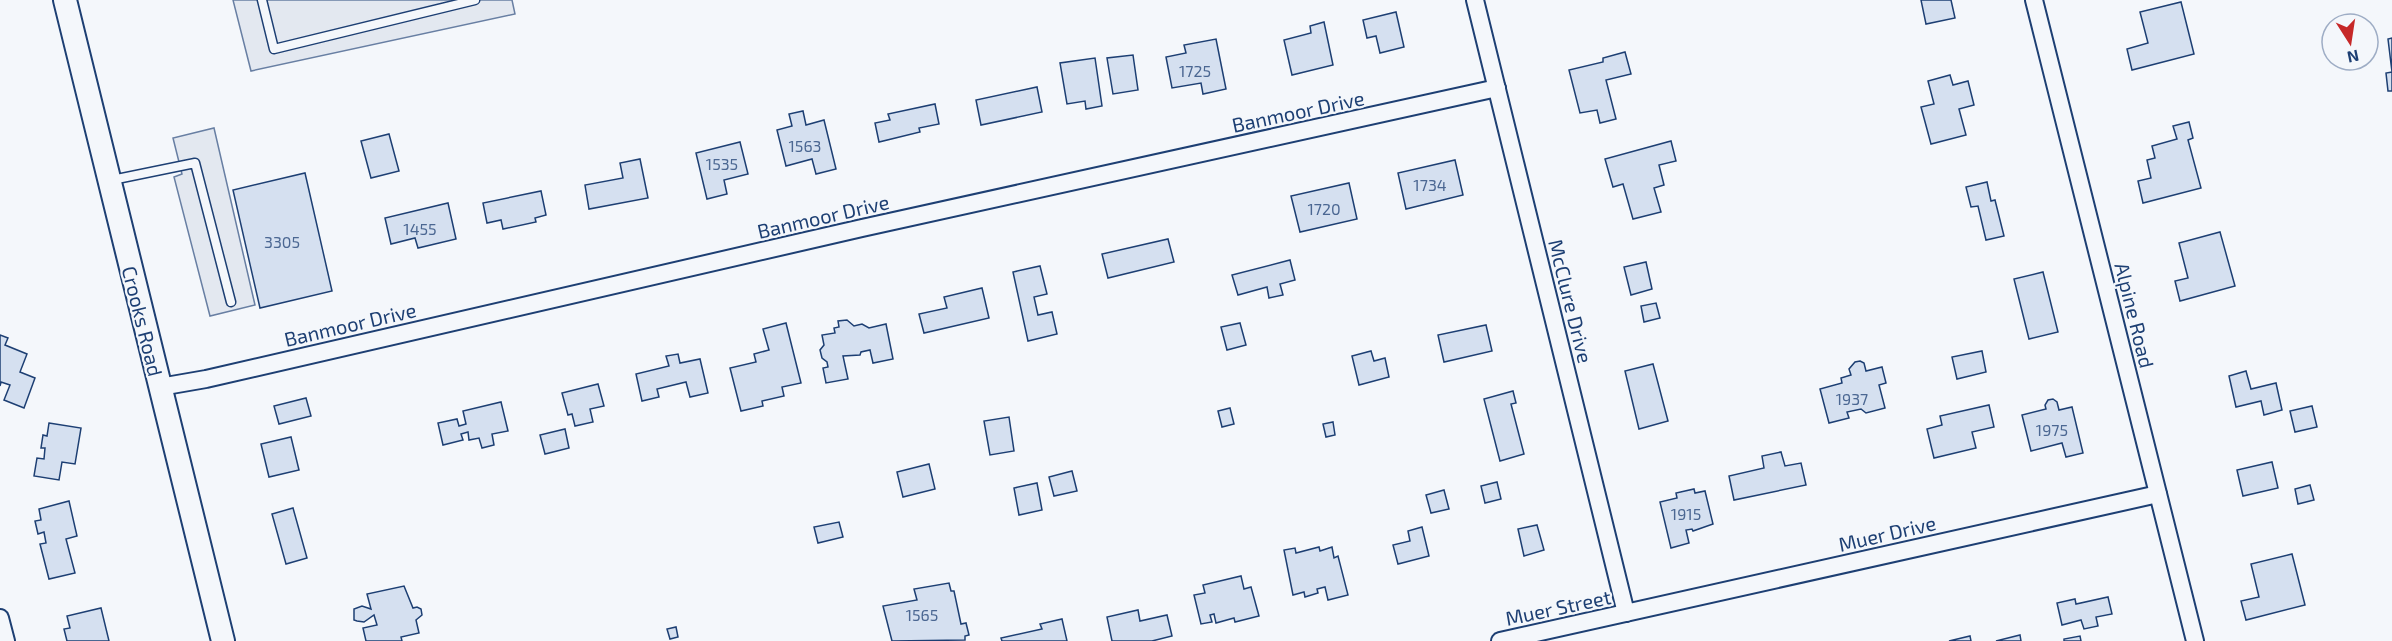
<svg xmlns="http://www.w3.org/2000/svg" width="2392" height="641" font-family="'Exo 2',sans-serif">
  <rect width="100%" height="100%" fill="#f4f7fb"/>
  <g fill="#e3e8f0" stroke="#687fa3" stroke-width="1.5">
    <polygon points="233,0 512,0 515,14 251,71"/>
    <polygon points="214,128 255,305 210,316 174,177 182,174 173,138"/>
  </g>
  <g fill="#d5e0f0" stroke="#1d3f73" stroke-width="1.5">
    <polygon points="1921,0 1951,0 1955,18 1926,24"/>
    <polygon points="2181,2 2194,54 2132,70 2127,49 2148,43 2140,12"/>
    <polygon points="1396,12 1404,47 1380,53 1376,36 1367,38 1363,20"/>
    <polygon points="1324,22 1333,65 1292,75 1284,40 1311,33 1310,26"/>
    <polygon points="2392,38 2392,91 2388,91 2386,73 2392,72 2388,39"/>
    <polygon points="1216,39 1226,89 1203,94 1201,83 1172,88 1166,57 1186,53 1184,45"/>
    <polygon points="1625,52 1631,74 1606,80 1616,119 1600,123 1597,110 1580,113 1569,70 1603,62 1603,58"/>
    <polygon points="1133,55 1138,90 1113,94 1107,58"/>
    <polygon points="1095,58 1102,106 1086,109 1085,101 1067,104 1060,63"/>
    <polygon points="1950,75 1953,85 1968,81 1974,105 1959,109 1966,135 1931,144 1921,107 1934,104 1928,81"/>
    <polygon points="1037,87 1042,112 981,125 976,100"/>
    <polygon points="935,104 939,124 919,128 920,132 879,142 875,123 890,120 888,114"/>
    <polygon points="803,111 806,125 824,120 836,169 816,174 812,159 786,166 777,130 792,126 789,114"/>
    <polygon points="2189,122 2193,138 2188,140 2201,188 2143,203 2138,181 2151,178 2147,160 2155,158 2152,146 2177,139 2173,126"/>
    <polygon points="389,134 399,171 371,178 361,141"/>
    <polygon points="1671,141 1676,161 1659,165 1664,185 1654,188 1661,212 1633,219 1623,184 1613,187 1605,159"/>
    <polygon points="740,142 748,174 724,180 727,194 707,199 696,153"/>
    <polygon points="640,159 648,198 589,209 585,185 623,178 620,163"/>
    <polygon points="1455,160 1463,195 1406,209 1398,173"/>
    <polygon points="305,173 332,291 260,308 233,190"/>
    <polygon points="1987,182 1991,201 1995,200 2004,236 1986,240 1978,206 1971,207 1966,187"/>
    <polygon points="1349,183 1357,219 1300,232 1291,196"/>
    <polygon points="541,191 546,215 535,218 536,222 503,229 501,220 487,223 483,203"/>
    <polygon points="448,203 456,239 418,248 415,238 391,244 385,218"/>
    <polygon points="2220,232 2235,286 2180,301 2175,281 2188,278 2179,243"/>
    <polygon points="1168,239 1174,262 1108,278 1102,254"/>
    <polygon points="1290,260 1295,280 1280,284 1283,295 1269,298 1267,287 1238,295 1232,275"/>
    <polygon points="1646,262 1652,289 1631,295 1624,267"/>
    <polygon points="1040,266 1047,294 1034,297 1038,315 1052,312 1057,334 1028,341 1013,272"/>
    <polygon points="2043,272 2058,332 2029,339 2014,279"/>
    <polygon points="982,288 989,318 924,333 919,314 947,308 944,297"/>
    <polygon points="1656,303 1660,318 1644,322 1641,306"/>
    <polygon points="847,320 854,326 862,324 869,328 886,324 893,359 873,363 870,350 861,352 860,355 843,356 848,379 826,383 823,368 828,367 827,362 822,358 820,350 824,345 822,335 835,333 834,328 839,327 838,321"/>
    <polygon points="786,323 801,383 782,387 784,396 762,401 763,406 741,411 730,368 756,362 754,354 769,350 763,329"/>
    <polygon points="1240,323 1246,345 1227,350 1221,327"/>
    <polygon points="1486,325 1492,351 1444,362 1438,335"/>
    <polygon points="0,335 8,338 5,345 27,354 20,372 35,378 24,408 4,400 10,385 1,382 0,386"/>
    <polygon points="1371,351 1374,361 1385,358 1389,377 1359,385 1352,356"/>
    <polygon points="1982,351 1986,372 1957,379 1952,357"/>
    <polygon points="678,354 680,363 700,359 708,393 690,397 686,382 657,389 659,397 642,401 636,374 669,366 666,356"/>
    <polygon points="1860,361 1864,363 1866,371 1882,367 1886,383 1879,385 1885,408 1866,413 1861,409 1847,412 1849,418 1829,423 1820,389 1842,383 1841,378 1851,375 1849,369 1855,362"/>
    <polygon points="1653,364 1668,421 1639,429 1625,371"/>
    <polygon points="2246,371 2251,389 2276,383 2282,410 2264,415 2261,401 2236,407 2229,376"/>
    <polygon points="598,384 604,406 590,409 593,422 575,426 572,414 568,415 562,393"/>
    <polygon points="1513,391 1516,403 1511,404 1524,454 1500,461 1484,399"/>
    <polygon points="306,398 311,416 279,424 274,406"/>
    <polygon points="2053,399 2057,402 2059,410 2072,407 2083,453 2066,457 2062,443 2031,451 2022,415 2046,409 2045,405 2048,400"/>
    <polygon points="501,402 508,431 492,434 494,445 482,448 479,438 469,440 468,432 461,434 463,440 443,445 438,423 457,419 459,426 466,424 463,411"/>
    <polygon points="1989,405 1994,427 1972,432 1976,448 1934,458 1927,429 1942,425 1940,416"/>
    <polygon points="2312,406 2317,427 2295,432 2290,411"/>
    <polygon points="1230,408 1234,424 1222,427 1218,411"/>
    <polygon points="1009,417 1014,451 990,455 984,421"/>
    <polygon points="1333,422 1335,435 1326,437 1323,424"/>
    <polygon points="49,423 81,428 75,464 62,462 59,480 34,476 37,458 44,459 45,448 41,448 43,435 47,436"/>
    <polygon points="565,429 569,448 545,454 540,435"/>
    <polygon points="291,437 299,470 269,477 261,444"/>
    <polygon points="1781,452 1785,466 1801,463 1806,485 1734,500 1729,476 1764,468 1762,456"/>
    <polygon points="2272,462 2278,488 2243,496 2237,470"/>
    <polygon points="929,464 935,489 903,497 897,472"/>
    <polygon points="1072,471 1077,491 1054,496 1049,477"/>
    <polygon points="1497,482 1501,499 1485,503 1481,486"/>
    <polygon points="1037,483 1042,510 1019,515 1014,488"/>
    <polygon points="2310,485 2314,500 2298,504 2295,489"/>
    <polygon points="1694,489 1695,493 1705,491 1713,524 1693,531 1692,529 1686,530 1689,543 1671,548 1660,502 1677,498 1676,493"/>
    <polygon points="1444,490 1449,509 1431,513 1426,495"/>
    <polygon points="69,501 77,536 66,539 75,573 49,579 40,544 46,543 44,532 38,534 35,521 41,520 39,509"/>
    <polygon points="293,508 307,558 286,564 272,514"/>
    <polygon points="839,522 843,537 818,543 814,527"/>
    <polygon points="1537,525 1544,550 1524,556 1518,529"/>
    <polygon points="1422,527 1429,556 1398,564 1393,545 1410,541 1408,531"/>
    <polygon points="1319,547 1320,551 1332,547 1334,558 1338,556 1348,595 1328,600 1325,587 1317,589 1318,593 1305,597 1304,592 1293,595 1284,550 1295,548 1296,553"/>
    <polygon points="2292,554 2305,605 2246,620 2241,601 2259,597 2251,564"/>
    <polygon points="1241,576 1244,589 1251,587 1259,616 1235,622 1234,618 1216,623 1214,614 1210,615 1212,622 1201,624 1194,595 1205,593 1203,585"/>
    <polygon points="949,583 951,591 954,591 961,624 966,623 969,635 965,636 965,640 892,641 883,606 917,600 914,589"/>
    <polygon points="404,586 413,608 417,607 421,609 422,615 416,620 419,633 401,637 402,641 366,641 363,628 377,625 374,615 364,622 357,621 354,620 354,609 362,606 371,609 367,594"/>
    <polygon points="2108,597 2112,614 2096,617 2098,626 2084,629 2081,620 2062,625 2057,603 2075,599 2076,604"/>
    <polygon points="101,608 109,641 67,641 64,629 70,628 67,616"/>
    <polygon points="1138,610 1140,621 1167,615 1172,636 1152,641 1112,641 1107,617"/>
    <polygon points="1062,619 1067,641 1002,641 1001,638 1042,629 1040,624"/>
    <polygon points="676,627 678,637 670,639 667,629"/>
    <polygon points="2020,635 2021,641 1996,641"/>
    <polygon points="1970,636 1971,641 1949,641"/>
    <polygon points="2080,636 2081,641 2064,641 2064,639"/>
  </g>
  <g fill="none" stroke-linecap="round" stroke-linejoin="round">
    <g stroke="#1d3f73" stroke-width="11">
      <g id="service">
        <polyline points="262,0 274,49 475,0"/>
        <polyline points="112,180 195,163 231,302"/>
      </g>
    </g>
    <g stroke="#1d3f73" stroke-width="20">
      <g id="minor">
        <polyline points="1475,0 1626,613"/>
        <polyline points="2034,0 2195,641"/>
        <polyline points="160,387 206,379 862,228 1497,88"/>
        <polyline points="0,618 6,641"/>
        <polyline points="1500,641 2158,494"/>
      </g>
    </g>
    <g stroke="#1d3f73" stroke-width="26">
      <polyline id="secondary" points="65,0 223,641"/>
    </g>
    <use href="#service" stroke="#f4f7fb" stroke-width="8"/>
    <use href="#minor" stroke="#f4f7fb" stroke-width="16"/>
    <use href="#secondary" stroke="#f4f7fb" stroke-width="22"/>
  </g>
  <g text-anchor="middle" dominant-baseline="central" stroke-width="4.5" stroke-linejoin="round" paint-order="stroke">
    <g font-size="16" fill="#4b6792">
      <text x="1195" y="70">1725</text>
      <text x="805" y="145">1563</text>
      <text x="722" y="163">1535</text>
      <text x="1430" y="184">1734</text>
      <text x="1324" y="208">1720</text>
      <text x="420" y="228">1455</text>
      <text x="282" y="241">3305</text>
      <text x="1852" y="398">1937</text>
      <text x="2052" y="429">1975</text>
      <text x="1686" y="513">1915</text>
      <text x="922" y="614">1565</text>
    </g>
    <g font-size="20" fill="#1d3f73" stroke="#f4f7fb">
      <text transform="translate(1298 111) rotate(-12)">Banmoor Drive</text>
      <text transform="translate(823 216) rotate(-13)">Banmoor Drive</text>
      <text transform="translate(1571 301) rotate(76)">McClure Drive</text>
      <text transform="translate(2135 315) rotate(76)">Alpine Road</text>
      <text transform="translate(143 321) rotate(76)">Crooks Road</text>
      <text transform="translate(350 324) rotate(-13)">Banmoor Drive</text>
      <text transform="translate(1887 533) rotate(-13)">Muer Drive</text>
      <text transform="translate(1558 607) rotate(-12)">Muer Street</text>
    </g>
  </g>
  <g transform="translate(2350 42) rotate(168)"><circle r="28" fill="#f4f7fb" stroke="#9eadc5" stroke-width="1.5"/>
  <path d="M0-4.5L10 22L0 15L-10 22Z" fill="#c62828"/>
  <text y="-9" font-size="16" font-weight="bold" text-anchor="middle" fill="#1d3f73">N</text>
  </g>
</svg>
